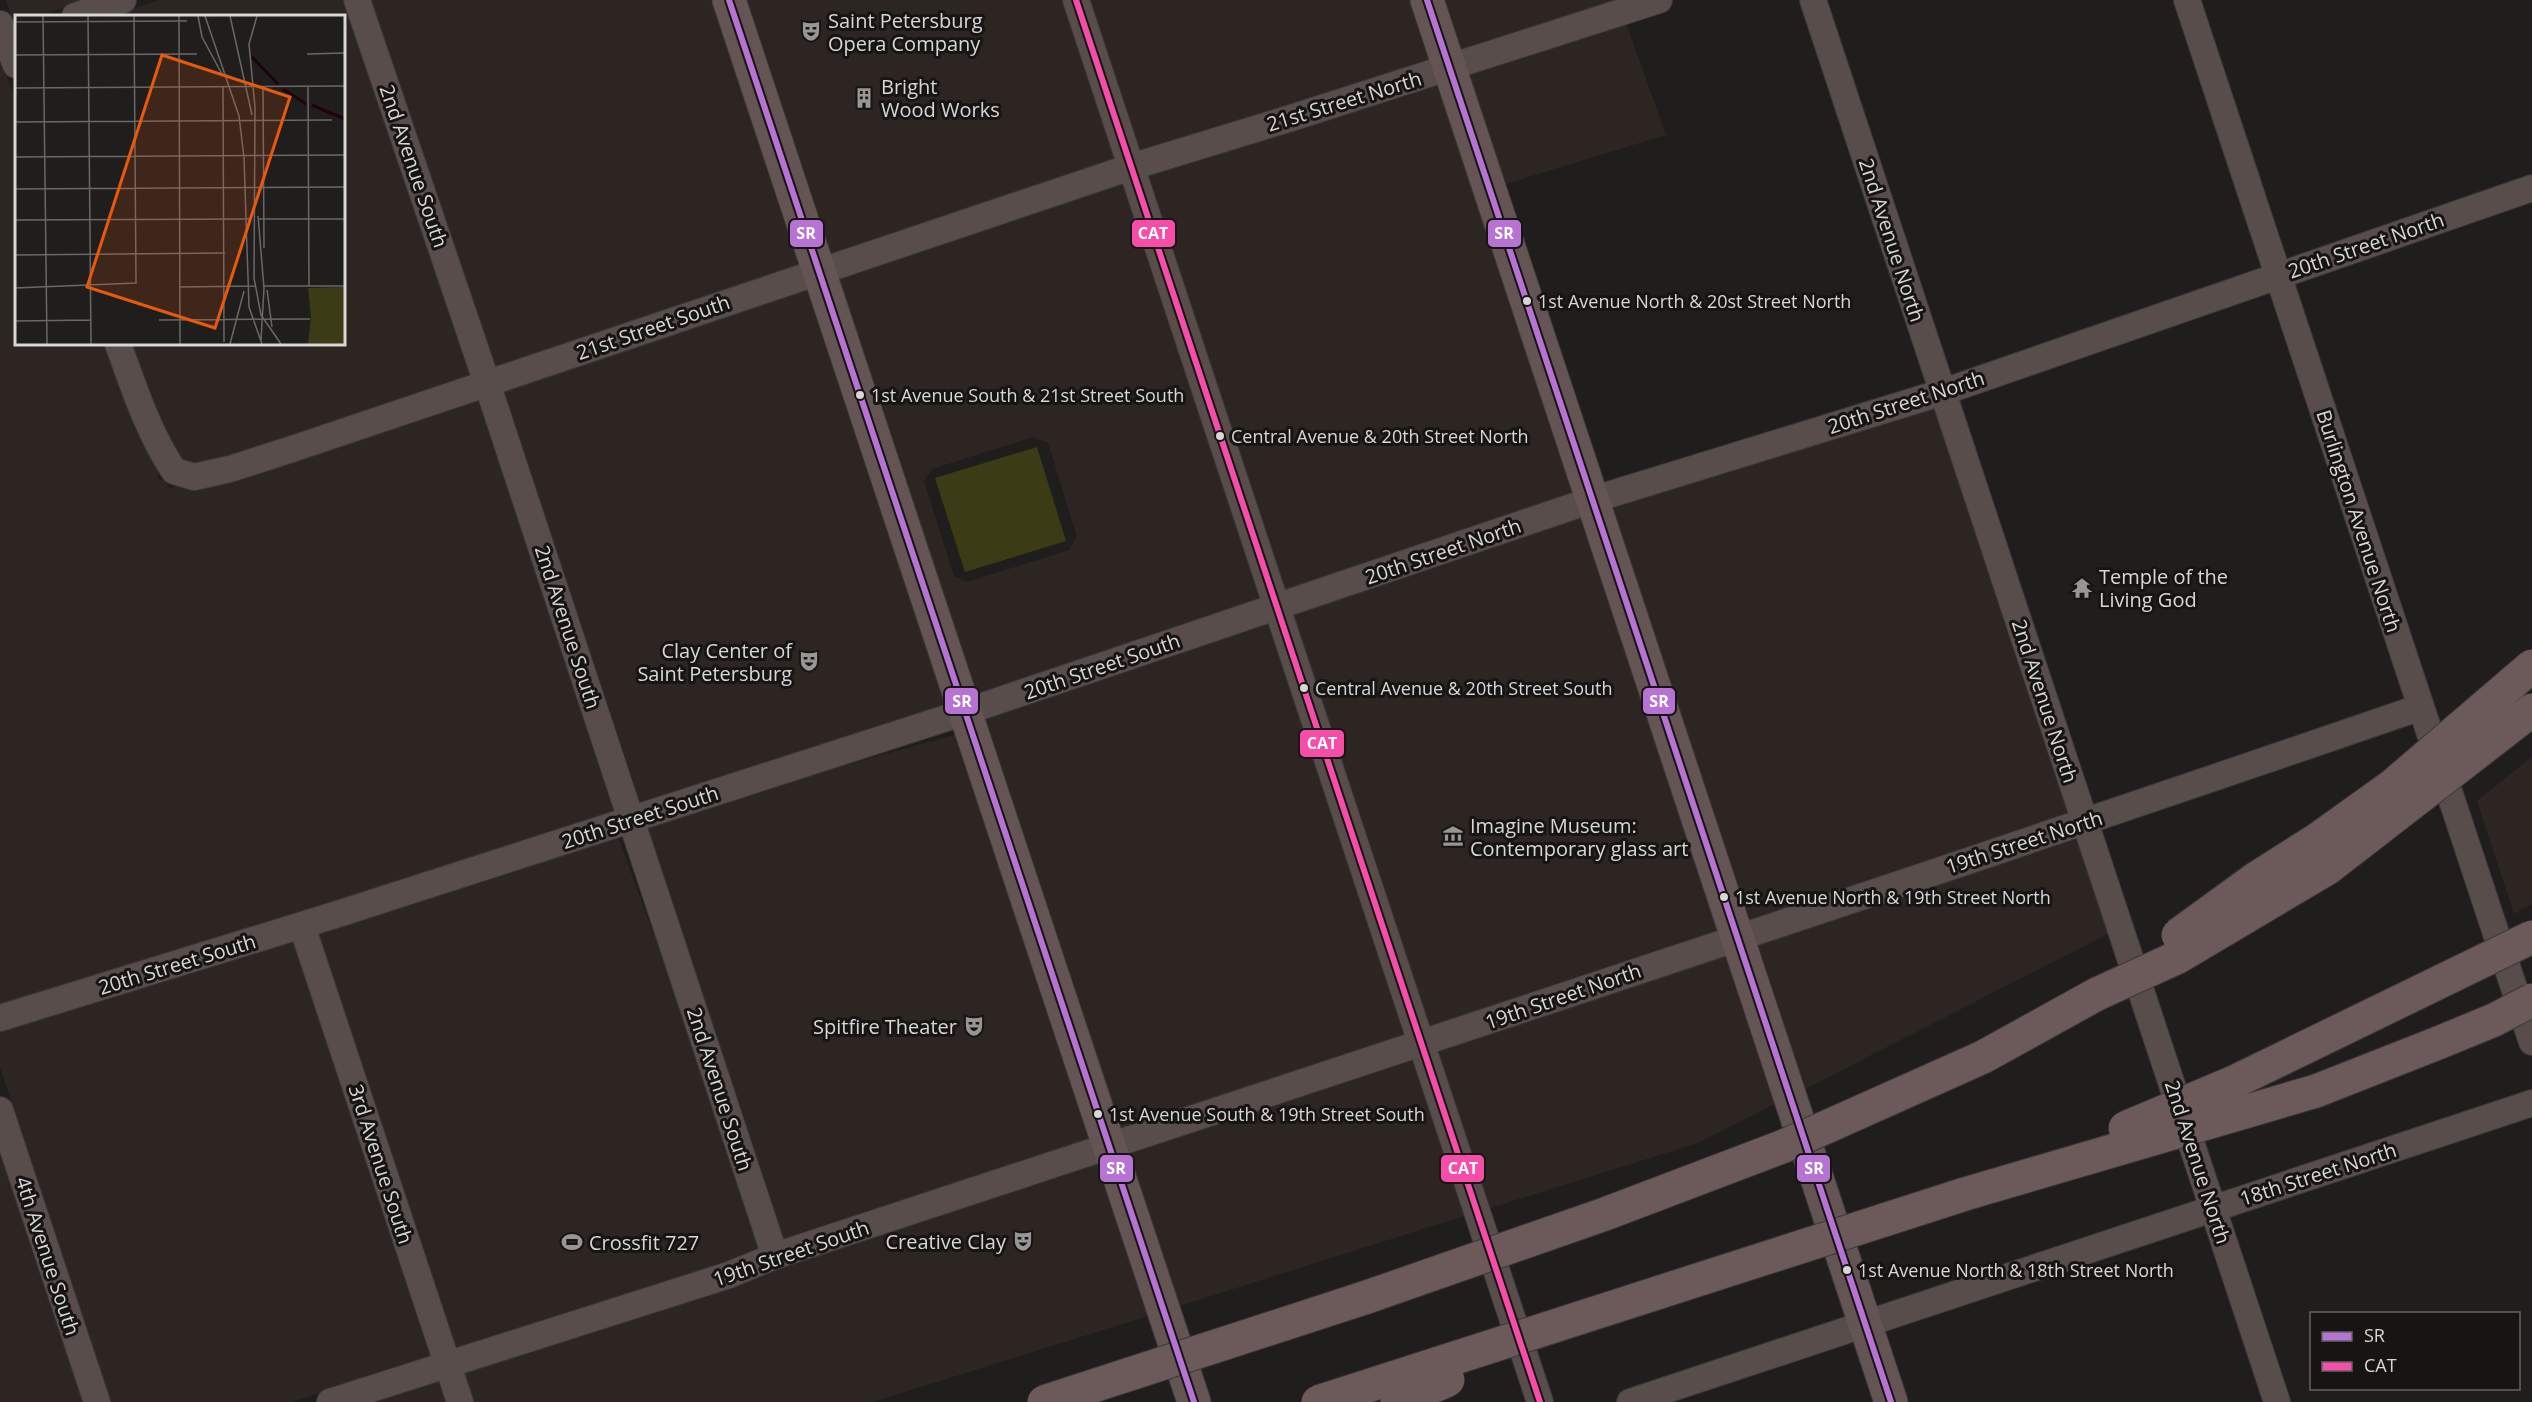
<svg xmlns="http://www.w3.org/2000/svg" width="2532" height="1402" font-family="'Open Sans',sans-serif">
  <rect width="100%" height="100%" fill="#201e1d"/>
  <g fill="#2d2521" fill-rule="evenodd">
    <polygon points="6,0 86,0 38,16 16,16 16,24 14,25"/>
    <polygon points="159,0 343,0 471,376 226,458 196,465 183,461 159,419 132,344 344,344 344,16 111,16"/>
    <polygon points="371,0 716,0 803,263 496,368"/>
    <polygon points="744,0 1062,0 1115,159 828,255"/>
    <polygon points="1090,0 1412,0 1432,61 1140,152"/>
    <polygon points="1440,0 1618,0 1458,53"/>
    <polygon points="1626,23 1666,135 1502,185 1465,75"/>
    <polygon points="0,61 16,99 16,344 104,344 135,429 159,473 157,479 165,481 169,488 478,399 616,813 299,915 0,1005"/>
    <polygon points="1440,83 1576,493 1286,591 1147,174"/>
    <path d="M1122,182l138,417 -286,98 -139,-419zM1033,437l15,6 29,94 -8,13 -102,32 -13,-6 -30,-95 8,-12z"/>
    <polygon points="810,286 948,706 641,804 504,390"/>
    <polygon points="1934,407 2069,815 1746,922 1609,507"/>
    <polygon points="1583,516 1721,931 1430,1028 1293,613"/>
    <polygon points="1268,622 1405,1037 1118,1131 982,719"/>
    <polygon points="958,734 1092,1139 784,1240 648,827 810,775"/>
    <polygon points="2532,757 2532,904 2514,914 2477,801"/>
    <polygon points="618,837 670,979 759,1250 724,1264 456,1348 319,933"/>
    <polygon points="2076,838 2108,934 1801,1091 1753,945"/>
    <polygon points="293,941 431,1356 292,1402 111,1402 0,1067 0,1030"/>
    <polygon points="1728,953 1777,1103 1698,1143 1490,1208 1438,1051"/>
    <polygon points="1413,1059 1464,1216 1176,1307 1125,1154"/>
    <polygon points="0,1152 83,1402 0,1402"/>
    <polygon points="1100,1162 1151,1315 873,1402 474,1402 463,1371"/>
    <polygon points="438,1379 446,1402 368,1402"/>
  </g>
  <polygon fill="#3b3b16" points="1037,447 1066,541 965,572 935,478"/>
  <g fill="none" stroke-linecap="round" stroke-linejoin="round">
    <g stroke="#393838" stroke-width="28">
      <g id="minor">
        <polyline points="357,0 487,383 775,1256"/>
        <polyline points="1076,0 1540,1402"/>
        <polyline points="1813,0 2277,1402"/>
        <polyline points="2187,0 2532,1042"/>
        <polyline points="75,16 123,0"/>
        <polyline points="0,24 16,65"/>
        <path d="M118,344c16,44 30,88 56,127l20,6 36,-8 65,-21 836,-281 157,-48 371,-119"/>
        <polyline points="302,926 460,1402"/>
        <polyline points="0,1018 341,913 965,712 1592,500 1943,392 2532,188"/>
        <polyline points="0,1110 97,1402"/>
        <path d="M330,1402l399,-127 46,-19c550,-181 1099,-361 1646,-549"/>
        <polyline points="1630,1402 2532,1103"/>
      </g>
    </g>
    <g stroke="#393838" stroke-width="35">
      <g id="major">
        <polyline points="729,0 1194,1402"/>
        <polyline points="1427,0 1891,1402"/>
      </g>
    </g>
    <use href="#minor" stroke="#594d4c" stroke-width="26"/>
    <use href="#major" stroke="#645554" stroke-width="33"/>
    <g stroke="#393838" stroke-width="35" stroke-linecap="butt">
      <g id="highway-bridge">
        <polyline points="2178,935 2255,879 2318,839 2392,786 2532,666"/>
        <polyline points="2125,1128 2234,1082 2532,937"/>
        <polyline points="1044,1402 1367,1297 1605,1214 1784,1146 1983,1057 2097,994 2178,957 2328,868 2532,710"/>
        <polyline points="1318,1402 1965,1194 2316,1091 2438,1043 2494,1020 2532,1000"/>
        <polyline points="1397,1402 1448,1380"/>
      </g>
    </g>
    <use href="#highway-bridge" stroke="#6c5a5a" stroke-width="33"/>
    <g stroke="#171513" stroke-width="10">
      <g id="bus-1">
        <polyline points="729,0 1194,1402"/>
        <polyline points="1427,0 1891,1402"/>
      </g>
    </g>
    <g stroke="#171513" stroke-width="10">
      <polyline id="bus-2" points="1076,0 1540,1402"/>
    </g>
    <use href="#bus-1" stroke="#b673d3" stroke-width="6"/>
    <use href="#bus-2" stroke="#f54da8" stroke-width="6"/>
  </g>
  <defs>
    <g id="theatre-bare" transform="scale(1.62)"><path d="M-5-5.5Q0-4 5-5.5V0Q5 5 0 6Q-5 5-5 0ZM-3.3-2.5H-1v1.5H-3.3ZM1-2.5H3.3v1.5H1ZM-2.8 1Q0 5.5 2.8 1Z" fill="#989695" stroke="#171513" stroke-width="2.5" paint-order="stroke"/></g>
    <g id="building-bare" transform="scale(1.62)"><path d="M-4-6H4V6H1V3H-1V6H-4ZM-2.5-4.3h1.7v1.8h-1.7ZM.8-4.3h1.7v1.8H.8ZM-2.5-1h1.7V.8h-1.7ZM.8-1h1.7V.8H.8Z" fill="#989695" stroke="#171513" stroke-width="2.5" paint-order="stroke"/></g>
    <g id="temple-bare" transform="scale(1.62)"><path d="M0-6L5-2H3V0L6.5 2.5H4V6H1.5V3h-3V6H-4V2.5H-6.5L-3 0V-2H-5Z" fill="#989695" stroke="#171513" stroke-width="2.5" paint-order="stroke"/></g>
    <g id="museum-bare" transform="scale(1.62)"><path d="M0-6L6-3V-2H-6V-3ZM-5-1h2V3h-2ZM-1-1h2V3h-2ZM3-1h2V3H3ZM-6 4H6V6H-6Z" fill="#989695" stroke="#171513" stroke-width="2.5" paint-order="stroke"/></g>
    <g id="stadium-bare" transform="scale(1.62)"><path d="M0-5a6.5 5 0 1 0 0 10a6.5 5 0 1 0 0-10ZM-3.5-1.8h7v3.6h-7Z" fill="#989695" stroke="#171513" stroke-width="2.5" paint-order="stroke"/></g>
  </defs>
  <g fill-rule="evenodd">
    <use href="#theatre-bare" x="811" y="31"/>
    <use href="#building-bare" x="864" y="98"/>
    <use href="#temple-bare" x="2082" y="588"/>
    <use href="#theatre-bare" x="809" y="661"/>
    <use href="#museum-bare" x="1453" y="836"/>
    <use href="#theatre-bare" x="974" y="1026"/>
    <use href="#theatre-bare" x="1023" y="1241"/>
    <use href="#stadium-bare" x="572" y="1242"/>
  </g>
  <g fill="#d9d7d6" stroke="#171513" stroke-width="2">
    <circle cx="1527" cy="301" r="5"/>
    <circle cx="860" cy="395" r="5"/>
    <circle cx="1220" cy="436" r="5"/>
    <circle cx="1304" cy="688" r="5"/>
    <circle cx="1724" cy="897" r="5"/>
    <circle cx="1098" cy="1114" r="5"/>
    <circle cx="1847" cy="1270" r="5"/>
  </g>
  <g text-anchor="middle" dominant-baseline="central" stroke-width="6" stroke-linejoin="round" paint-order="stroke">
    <g font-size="18" fill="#d9d7d6" stroke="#171513" text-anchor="start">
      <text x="1538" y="301">1st Avenue North &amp; 20st Street North</text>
      <text x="871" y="395">1st Avenue South &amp; 21st Street South</text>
      <text x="1231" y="436">Central Avenue &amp; 20th Street North</text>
      <text x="1315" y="688">Central Avenue &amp; 20th Street South</text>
      <text x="1735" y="897">1st Avenue North &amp; 19th Street North</text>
      <text x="1109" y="1114">1st Avenue South &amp; 19th Street South</text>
      <text x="1858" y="1270">1st Avenue North &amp; 18th Street North</text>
    </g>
    <g font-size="20" fill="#d9d7d6" stroke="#171513" text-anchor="start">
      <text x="828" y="20">Saint Petersburg<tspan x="828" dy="23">Opera Company</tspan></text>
      <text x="881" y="86">Bright<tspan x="881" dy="23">Wood Works</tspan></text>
      <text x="2099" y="576">Temple of the<tspan x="2099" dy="23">Living God</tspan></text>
      <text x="792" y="650" text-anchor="end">Clay Center of<tspan x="792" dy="23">Saint Petersburg</tspan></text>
      <text x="1470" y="825">Imagine Museum:<tspan x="1470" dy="23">Contemporary glass art</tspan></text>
      <text x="957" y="1026" text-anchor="end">Spitfire Theater</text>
      <text x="1006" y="1241" text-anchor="end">Creative Clay</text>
      <text x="589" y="1242">Crossfit 727</text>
    </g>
    <g font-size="20" fill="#d9d7d6" stroke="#171513">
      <text transform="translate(1344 101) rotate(-17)">21st Street North</text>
      <text transform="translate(414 166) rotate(71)">2nd Avenue South</text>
      <text transform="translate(1892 240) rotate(72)">2nd Avenue North</text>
      <text transform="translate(2366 245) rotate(-19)">20th Street North</text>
      <text transform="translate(653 327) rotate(-19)">21st Street South</text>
      <text transform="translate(1906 402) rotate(-18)">20th Street North</text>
      <text transform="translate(2359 521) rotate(72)">Burlington Avenue North</text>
      <text transform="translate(1443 551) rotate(-19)">20th Street North</text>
      <text transform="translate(568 627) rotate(72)">2nd Avenue South</text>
      <text transform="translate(1102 666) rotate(-19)">20th Street South</text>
      <text transform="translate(2045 701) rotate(72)">2nd Avenue North</text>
      <text transform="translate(640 817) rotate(-18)">20th Street South</text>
      <text transform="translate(2024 842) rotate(-18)">19th Street North</text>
      <text transform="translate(177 964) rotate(-17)">20th Street South</text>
      <text transform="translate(1563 996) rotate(-19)">19th Street North</text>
      <text transform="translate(720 1089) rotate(72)">2nd Avenue South</text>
      <text transform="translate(2198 1162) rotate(72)">2nd Avenue North</text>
      <text transform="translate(381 1164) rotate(72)">3rd Avenue South</text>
      <text transform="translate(2318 1174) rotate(-18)">18th Street North</text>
      <text transform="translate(791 1253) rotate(-19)">19th Street South</text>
      <text transform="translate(48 1256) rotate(72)">4th Avenue South</text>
    </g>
  </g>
  <g transform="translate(15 15)">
    <rect width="330" height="330" fill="#201e1d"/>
    <path d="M330,272v57h-37l3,-26 -3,-30z" fill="#3b3b16"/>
    <path fill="none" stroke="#1e030f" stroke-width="3" d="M237,42l26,27M268,74l23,15M297,90l33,14"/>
    <path fill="none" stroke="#6a6867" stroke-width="1.5" d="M28,1l4,328M73,1l3,328M164,1l1,328M183,1l4,21 21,39M190,1l34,100 5,42 5,149 13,37M215,1l22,99M242,1l-8,28 6,63 -1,171 7,37 20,29M0,7l172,-1M292,39l38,-1M0,40l182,-1M208,71l1,256M248,71l1,162M293,71l1,200M0,73l330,-2M0,107l317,-2M0,142l330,-2M0,174l330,-2M243,201l6,72 -3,52M243,204h87M0,205l234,-1M0,240l210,-2M248,271h82M165,272l76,-1M0,273l121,-5 -2,-267M252,275l5,37M144,305l151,-1M0,306l76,-1M215,329l14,-53"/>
    <path fill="#e8590c" fill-opacity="0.15" stroke="#e8590c" stroke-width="3" d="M147,40l128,42 -75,231 -128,-41z"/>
    <rect width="330" height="330" fill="none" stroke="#d9d7d6" stroke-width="3"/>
  </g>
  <g stroke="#171513" stroke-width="2">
    <rect x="789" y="219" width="35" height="29" rx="6" fill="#b673d3"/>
    <rect x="1131" y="219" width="45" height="29" rx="6" fill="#f54da8"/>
    <rect x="1487" y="219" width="35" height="29" rx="6" fill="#b673d3"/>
    <rect x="1642" y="687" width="34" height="28" rx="6" fill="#b673d3"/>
    <rect x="944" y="687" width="35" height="28" rx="6" fill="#b673d3"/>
    <rect x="1299" y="729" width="46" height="29" rx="6" fill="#f54da8"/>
    <rect x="1099" y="1154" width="35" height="29" rx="6" fill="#b673d3"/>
    <rect x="1440" y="1154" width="45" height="29" rx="6" fill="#f54da8"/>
    <rect x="1796" y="1154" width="35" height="29" rx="6" fill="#b673d3"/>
  </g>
  <g font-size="16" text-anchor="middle" font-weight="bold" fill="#fff">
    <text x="806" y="239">SR</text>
    <text x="1153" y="239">CAT</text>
    <text x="1504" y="239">SR</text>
    <text x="1659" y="707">SR</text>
    <text x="962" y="707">SR</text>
    <text x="1322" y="749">CAT</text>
    <text x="1116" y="1174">SR</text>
    <text x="1463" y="1174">CAT</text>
    <text x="1814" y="1174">SR</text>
  </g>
  <rect x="2310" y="1312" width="210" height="78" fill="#171513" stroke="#656361" stroke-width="1.5"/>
  <rect x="2322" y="1332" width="30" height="9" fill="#b673d3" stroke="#656361" stroke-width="1.5"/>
  <text x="2364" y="1342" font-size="18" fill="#d9d7d6">SR</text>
  <rect x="2322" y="1362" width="30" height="9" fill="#f54da8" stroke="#656361" stroke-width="1.5"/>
  <text x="2364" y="1372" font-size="18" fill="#d9d7d6">CAT</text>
</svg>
